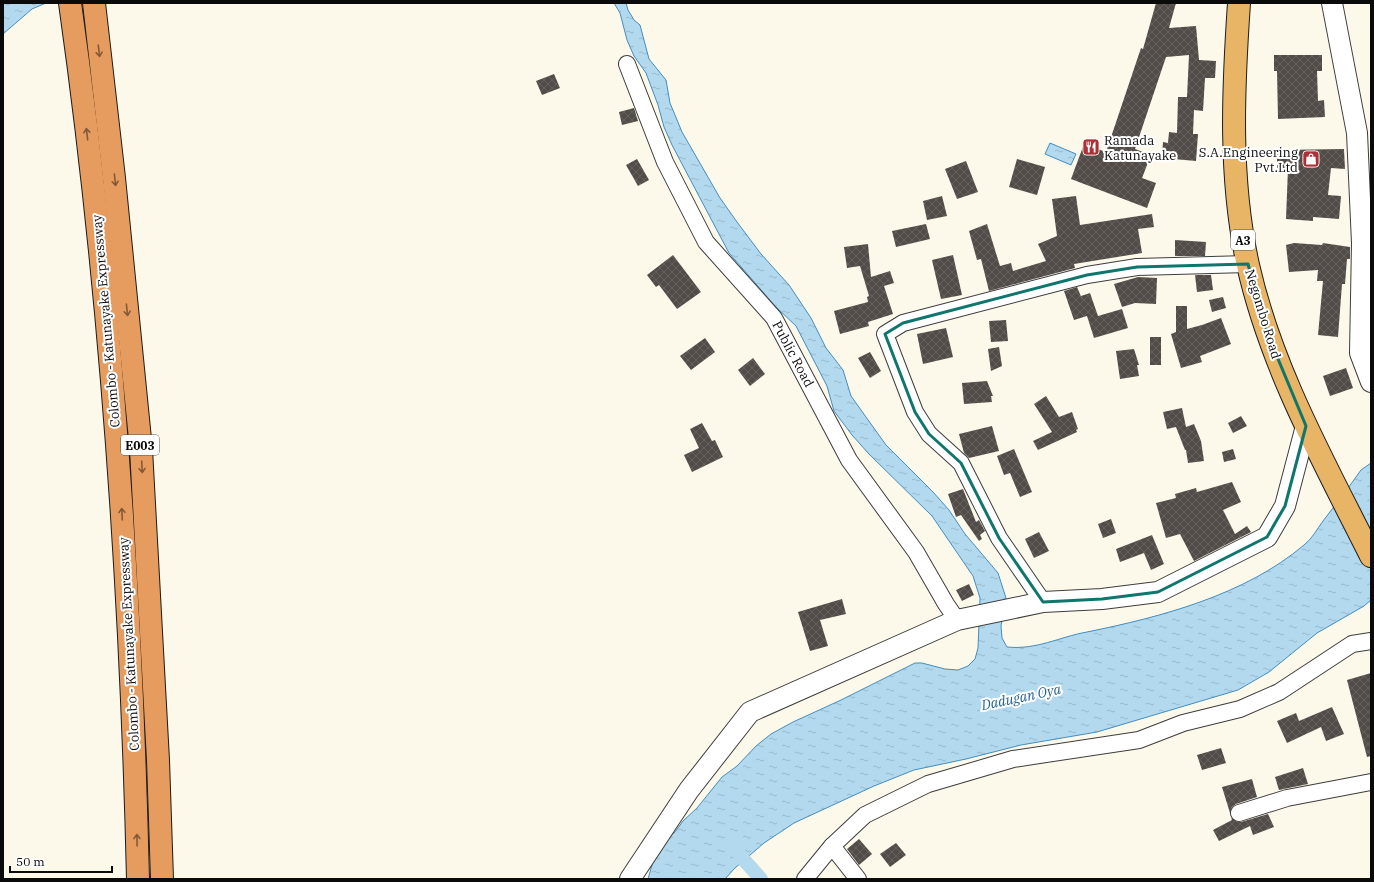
<svg xmlns="http://www.w3.org/2000/svg" width="1374" height="882" font-family="'IBM Plex Serif',serif">
  <defs>
    <pattern id="water-ripples" width="26" height="14" patternUnits="userSpaceOnUse"><rect width="26" height="14" fill="#b3d9ef"/><path d="M2 4q2-2 4 0t4 0M15 11q2-2 4 0t4 0" fill="none" stroke="#99b9cc"/></pattern>
    <pattern id="building-cross-hatch" width="8" height="8" patternUnits="userSpaceOnUse"><rect width="8" height="8" fill="#524c48"/><path d="M0 0l8 8M0 8l8-8" fill="none" stroke="#66615e"/></pattern>
  </defs>
  <rect width="100%" height="100%" fill="#fdf9ea"/>
  <g fill="url(#water-ripples)" stroke="#428dbf">
    <polygon points="3,3 46,3 32,9 3,34"/>
    <path d="M614,3h12l2,7 6,10 6,5 9,34 17,21 4,23 12,29 38,66 17,24 24,32 28,31 22,33 15,30 17,22 8,26 35,49 47,47 16,18 16,24 33,39 8,25 -5,28 1,12 5,9c30,3 52,-10 80,-15 74,-15 158,-37 217,-87 8,-6 13,-16 19,-24 13,-17 26,-34 38,-51l10,-7v137l-7,6 -47,27 -48,39 -31,18 -141,42 -76,13 -55,14 -52,11 -40,16 -80,37 -30,20 -29,25 -10,11h-77l6,-21 12,-19 9,-7 8,-11 14,-13 25,-31 15,-11 19,-20 15,-12 22,-12 48,-22 74,-37h7l23,6 13,1 10,-4 7,-7 3,-11 2,-50 -7,-22 -41,-60 -64,-63 -16,-18 -18,-24 -7,-25 -31,-60 -20,-19 -47,-54 -57,-108 -8,-18 -6,-22 -12,-32 -12,-17 -7,-16 -7,-27z"/>
    <polygon points="1050,143 1076,154 1071,165 1045,154"/>
  </g>
  <g fill="none" stroke-linecap="round" stroke-linejoin="round">
    <polyline stroke="#b3d9ef" stroke-width="14" points="733,846 744,860 761,879"/>
  </g>
  <g fill="url(#building-cross-hatch)">
    <polygon points="1156,3 1176,3 1169,28 1196,26 1199,60 1216,61 1215,78 1205,78 1203,111 1194,110 1193,134 1198,134 1196,161 1162,158 1163,142 1168,143 1169,132 1177,133 1178,97 1187,97 1189,55 1166,57 1135,149 1151,155 1142,178 1156,183 1147,208 1071,179 1084,144 1106,152 1141,48 1143,49"/>
    <polygon points="1274,55 1322,55 1322,71 1317,71 1318,101 1324,100 1325,117 1278,119 1277,71 1274,71"/>
    <polygon points="554,74 560,88 542,95 536,81"/>
    <polygon points="634,108 638,121 622,125 619,112"/>
    <polygon points="1344,149 1345,169 1331,168 1328,195 1341,196 1339,219 1313,217 1313,221 1286,219 1288,168 1277,168 1277,150"/>
    <polygon points="637,159 649,180 638,186 626,165"/>
    <polygon points="1017,159 1045,167 1037,195 1009,187"/>
    <polygon points="966,161 978,192 957,199 945,169"/>
    <polygon points="942,196 947,216 927,220 923,201"/>
    <polygon points="1076,196 1080,225 1152,214 1154,227 1138,229 1142,253 1074,264 1075,268 989,291 981,259 977,260 969,231 987,224 1000,266 1011,263 1013,271 1046,261 1038,244 1057,236 1052,199"/>
    <polygon points="926,224 930,239 896,247 892,231"/>
    <polygon points="1175,240 1206,242 1205,256 1175,256"/>
    <polygon points="1294,243 1322,245 1323,243 1350,247 1350,259 1347,259 1345,284 1342,284 1338,337 1318,335 1323,281 1317,281 1318,270 1289,272 1286,245"/>
    <polygon points="868,244 871,277 890,271 894,283 884,286 893,314 868,322 869,326 840,334 834,311 868,302 867,297 869,296 860,266 847,268 844,247"/>
    <polygon points="673,255 701,292 677,309 659,285 656,287 647,275"/>
    <polygon points="953,255 962,295 941,299 932,260"/>
    <polygon points="1195,275 1211,275 1213,290 1197,292"/>
    <polygon points="1138,277 1157,278 1156,304 1135,303 1122,307 1114,284"/>
    <polygon points="1077,287 1083,301 1081,296 1090,293 1098,316 1122,309 1128,328 1094,338 1087,316 1074,320 1064,291"/>
    <polygon points="1223,297 1226,308 1212,312 1209,300"/>
    <polygon points="1176,306 1187,306 1187,329 1202,325 1221,318 1231,344 1200,356 1202,362 1181,368 1171,334 1176,332"/>
    <polygon points="1006,320 1008,341 991,342 989,321"/>
    <polygon points="946,328 953,357 923,364 917,334"/>
    <rect x="1150" y="337" width="11" height="28"/>
    <polygon points="705,338 715,352 691,370 680,356"/>
    <polygon points="999,347 1002,366 991,371 988,349"/>
    <polygon points="1134,349 1139,365 1137,365 1139,376 1120,379 1116,351"/>
    <polygon points="870,352 881,371 870,378 858,358"/>
    <polygon points="753,358 765,374 750,386 738,370"/>
    <polygon points="1346,368 1353,388 1330,396 1323,376"/>
    <polygon points="987,381 993,396 991,396 992,402 964,404 962,383"/>
    <polygon points="1046,396 1059,417 1072,412 1078,429 1076,430 1077,432 1038,450 1033,441 1052,432 1034,404"/>
    <polygon points="1182,408 1186,427 1194,424 1201,441 1204,461 1188,463 1186,450 1185,450 1176,427 1167,429 1163,412"/>
    <polygon points="1241,416 1247,426 1233,433 1228,423"/>
    <polygon points="702,423 712,441 715,440 723,457 692,472 684,455 699,448 690,429"/>
    <polygon points="992,426 999,451 969,458 964,453 959,434"/>
    <polygon points="1014,449 1032,492 1020,497 1010,473 1004,475 997,456"/>
    <polygon points="1233,449 1236,459 1224,462 1222,452"/>
    <polygon points="1232,482 1241,502 1223,510 1235,534 1247,526 1251,532 1194,561 1180,534 1166,538 1156,503 1176,498 1175,494 1196,488 1197,492"/>
    <polygon points="963,489 976,522 979,520 985,531 980,535 982,539 979,541 961,515 956,517 948,494"/>
    <polygon points="1111,519 1116,533 1103,538 1098,524"/>
    <polygon points="1039,532 1049,551 1034,558 1025,539"/>
    <polygon points="1152,535 1164,564 1151,570 1144,553 1120,562 1116,549"/>
    <polygon points="969,584 974,595 962,601 956,590"/>
    <polygon points="842,599 846,614 820,620 828,646 810,651 798,612"/>
    <polygon points="1371,673 1371,756 1367,757 1347,680"/>
    <polygon points="1332,707 1344,734 1326,741 1321,727 1287,743 1277,721 1296,713 1299,721"/>
    <polygon points="1221,748 1226,763 1202,770 1197,755"/>
    <polygon points="1303,768 1308,784 1279,790 1275,777"/>
    <polygon points="1252,779 1257,797 1236,804 1232,807 1230,813 1222,787"/>
    <polygon points="1268,814 1274,827 1253,835 1250,826 1219,841 1213,830 1232,820 1231,818 1237,822 1241,822"/>
    <polygon points="859,839 872,854 859,865 847,849"/>
    <polygon points="896,843 906,855 890,867 880,854"/>
  </g>
  <g fill="none" stroke-linecap="round" stroke-linejoin="round">
    <g stroke="#3d3d3d" stroke-width="18">
      <g id="minor">
        <polyline points="627,64 665,162 706,242 774,318 849,460 916,552 946,604 957,620"/>
        <polyline points="1043,602 999,538 961,463 929,434 915,412 885,334 903,323 1087,275 1137,267 1248,264"/>
        <polyline points="1239,813 1287,798 1371,782"/>
        <polyline points="832,846 858,879"/>
        <polyline points="805,879 832,846 865,815 928,784 1013,759 1139,740 1183,723 1240,709 1279,692 1352,644 1371,641"/>
      </g>
    </g>
    <g stroke="#3d3d3d" stroke-width="22">
      <g id="tertiary">
        <polyline points="1332,3 1357,133 1362,243 1360,353 1371,382"/>
        <polyline points="630,879 689,790 750,712 957,620 1043,602 1102,599 1158,592 1267,537 1285,506 1306,426"/>
      </g>
    </g>
    <g stroke="#1b1b1b" stroke-width="24">
      <path id="trunk" d="M1239,3c-6,87 -10,176 9,262 23,103 76,197 123,291"/>
    </g>
    <g stroke="#1b1b1b" stroke-width="24">
      <g id="motorway">
        <path d="M70,3c41,290 61,583 68,876"/>
        <polyline points="94,3 114,178 141,449 158,760 162,879"/>
      </g>
    </g>
    <use href="#minor" stroke="#fff" stroke-width="16"/>
    <use href="#tertiary" stroke="#fff" stroke-width="20"/>
    <use href="#trunk" stroke="#e8b466" stroke-width="22"/>
    <use href="#motorway" stroke="#e69c5f" stroke-width="22"/>
  </g>
  <defs><path id="oneway-shaft" d="M-6 0H5M1.5-3L5.5 0L1.5 3" fill="none" stroke-width="1.6" stroke-linecap="round" stroke-linejoin="round"/></defs>
  <g stroke="#835a39">
    <use href="#oneway-shaft" transform="translate(99 51) rotate(83)"/>
    <use href="#oneway-shaft" transform="translate(87 134) rotate(-97)"/>
    <use href="#oneway-shaft" transform="translate(115 180) rotate(84)"/>
    <use href="#oneway-shaft" transform="translate(127 310) rotate(84)"/>
    <use href="#oneway-shaft" transform="translate(142 467) rotate(87)"/>
    <use href="#oneway-shaft" transform="translate(122 514) rotate(-93)"/>
    <use href="#oneway-shaft" transform="translate(137 840) rotate(-91)"/>
  </g>
  <path fill="none" stroke="#0f766e" stroke-width="3" stroke-linejoin="round" d="M1248,264l18,66 40,96 -21,80 -18,31 -109,55 -56,7 -59,3 -44,-64 -38,-75 -32,-29 -14,-22 -30,-78 18,-11 184,-48 50,-8z"/>
  <defs>
    <g id="restaurant-square" transform="scale(0.9)"><rect x="-9" y="-9" width="18" height="18" rx="4" fill="#ac3137" stroke="#fff"/><path d="M-5-6h1v4h1v-4h1v4h1v-4h1v5L-1.5 .5V6h-2V.5L-5-1ZM5-6V6H3V1.5H1.5Q1.5-4 5-6Z" fill="#fff"/></g>
    <g id="shop-square" transform="scale(0.9)"><rect x="-9" y="-9" width="18" height="18" rx="4" fill="#ac3137" stroke="#fff"/><path d="M-5-2.5h2.3a2.7 3.5 0 0 1 5.4 0H5L5.5 6h-11ZM-1.5-2.5h3a1.5 2.3 0 0 0-3 0Z" fill="#fff"/></g>
  </defs>
  <g fill-rule="evenodd">
    <use href="#restaurant-square" x="1091" y="147"/>
    <use href="#shop-square" x="1311" y="159"/>
  </g>
  <g text-anchor="middle" dominant-baseline="central" stroke-width="4" stroke-linejoin="round" paint-order="stroke">
    <g fill="#fff" stroke="#545454" stroke-width="1">
      <rect x="1231" y="230" width="24" height="20" rx="3"/>
      <rect x="121" y="435" width="38" height="20" rx="3"/>
    </g>
    <g font-size="12" font-weight="bold" fill="#0a0a0a">
      <text x="1243" y="240">A3</text>
      <text x="140" y="445">E003</text>
    </g>
    <g font-size="13" fill="#0a0a0a" stroke="#fff" text-anchor="start">
      <text x="1104" y="140">Ramada<tspan x="1104" dy="15">Katunayake</tspan></text>
      <text x="1298" y="152" text-anchor="end">S.A.Engineering<tspan x="1298" dy="15">Pvt.Ltd</tspan></text>
    </g>
    <g font-size="13" fill="#0a0a0a" stroke="#fff">
      <text transform="translate(1263 314) rotate(73)">Negombo Road</text>
      <text transform="translate(106 321) rotate(-95)">Colombo - Katunayake Expressway</text>
      <text transform="translate(793 354) rotate(62)">Public Road</text>
      <text transform="translate(129 644) rotate(-93)">Colombo - Katunayake Expressway</text>
    </g>
    <g font-size="14" font-style="italic" fill="#215f8f" stroke="#fff">
      <text transform="translate(1021 697) rotate(-12)">Dadugan Oya</text>
    </g>
  </g>
  <rect width="1374" height="882" fill="none" stroke="#0a0a0a" stroke-width="8"/>
  <path d="M10 866v6h102v-6" fill="none" stroke="#0a0a0a" stroke-width="2"/>
  <text x="16" y="866" font-size="12" fill="#0a0a0a" stroke="#ffffff" stroke-width="3" paint-order="stroke">50 m</text>
</svg>
